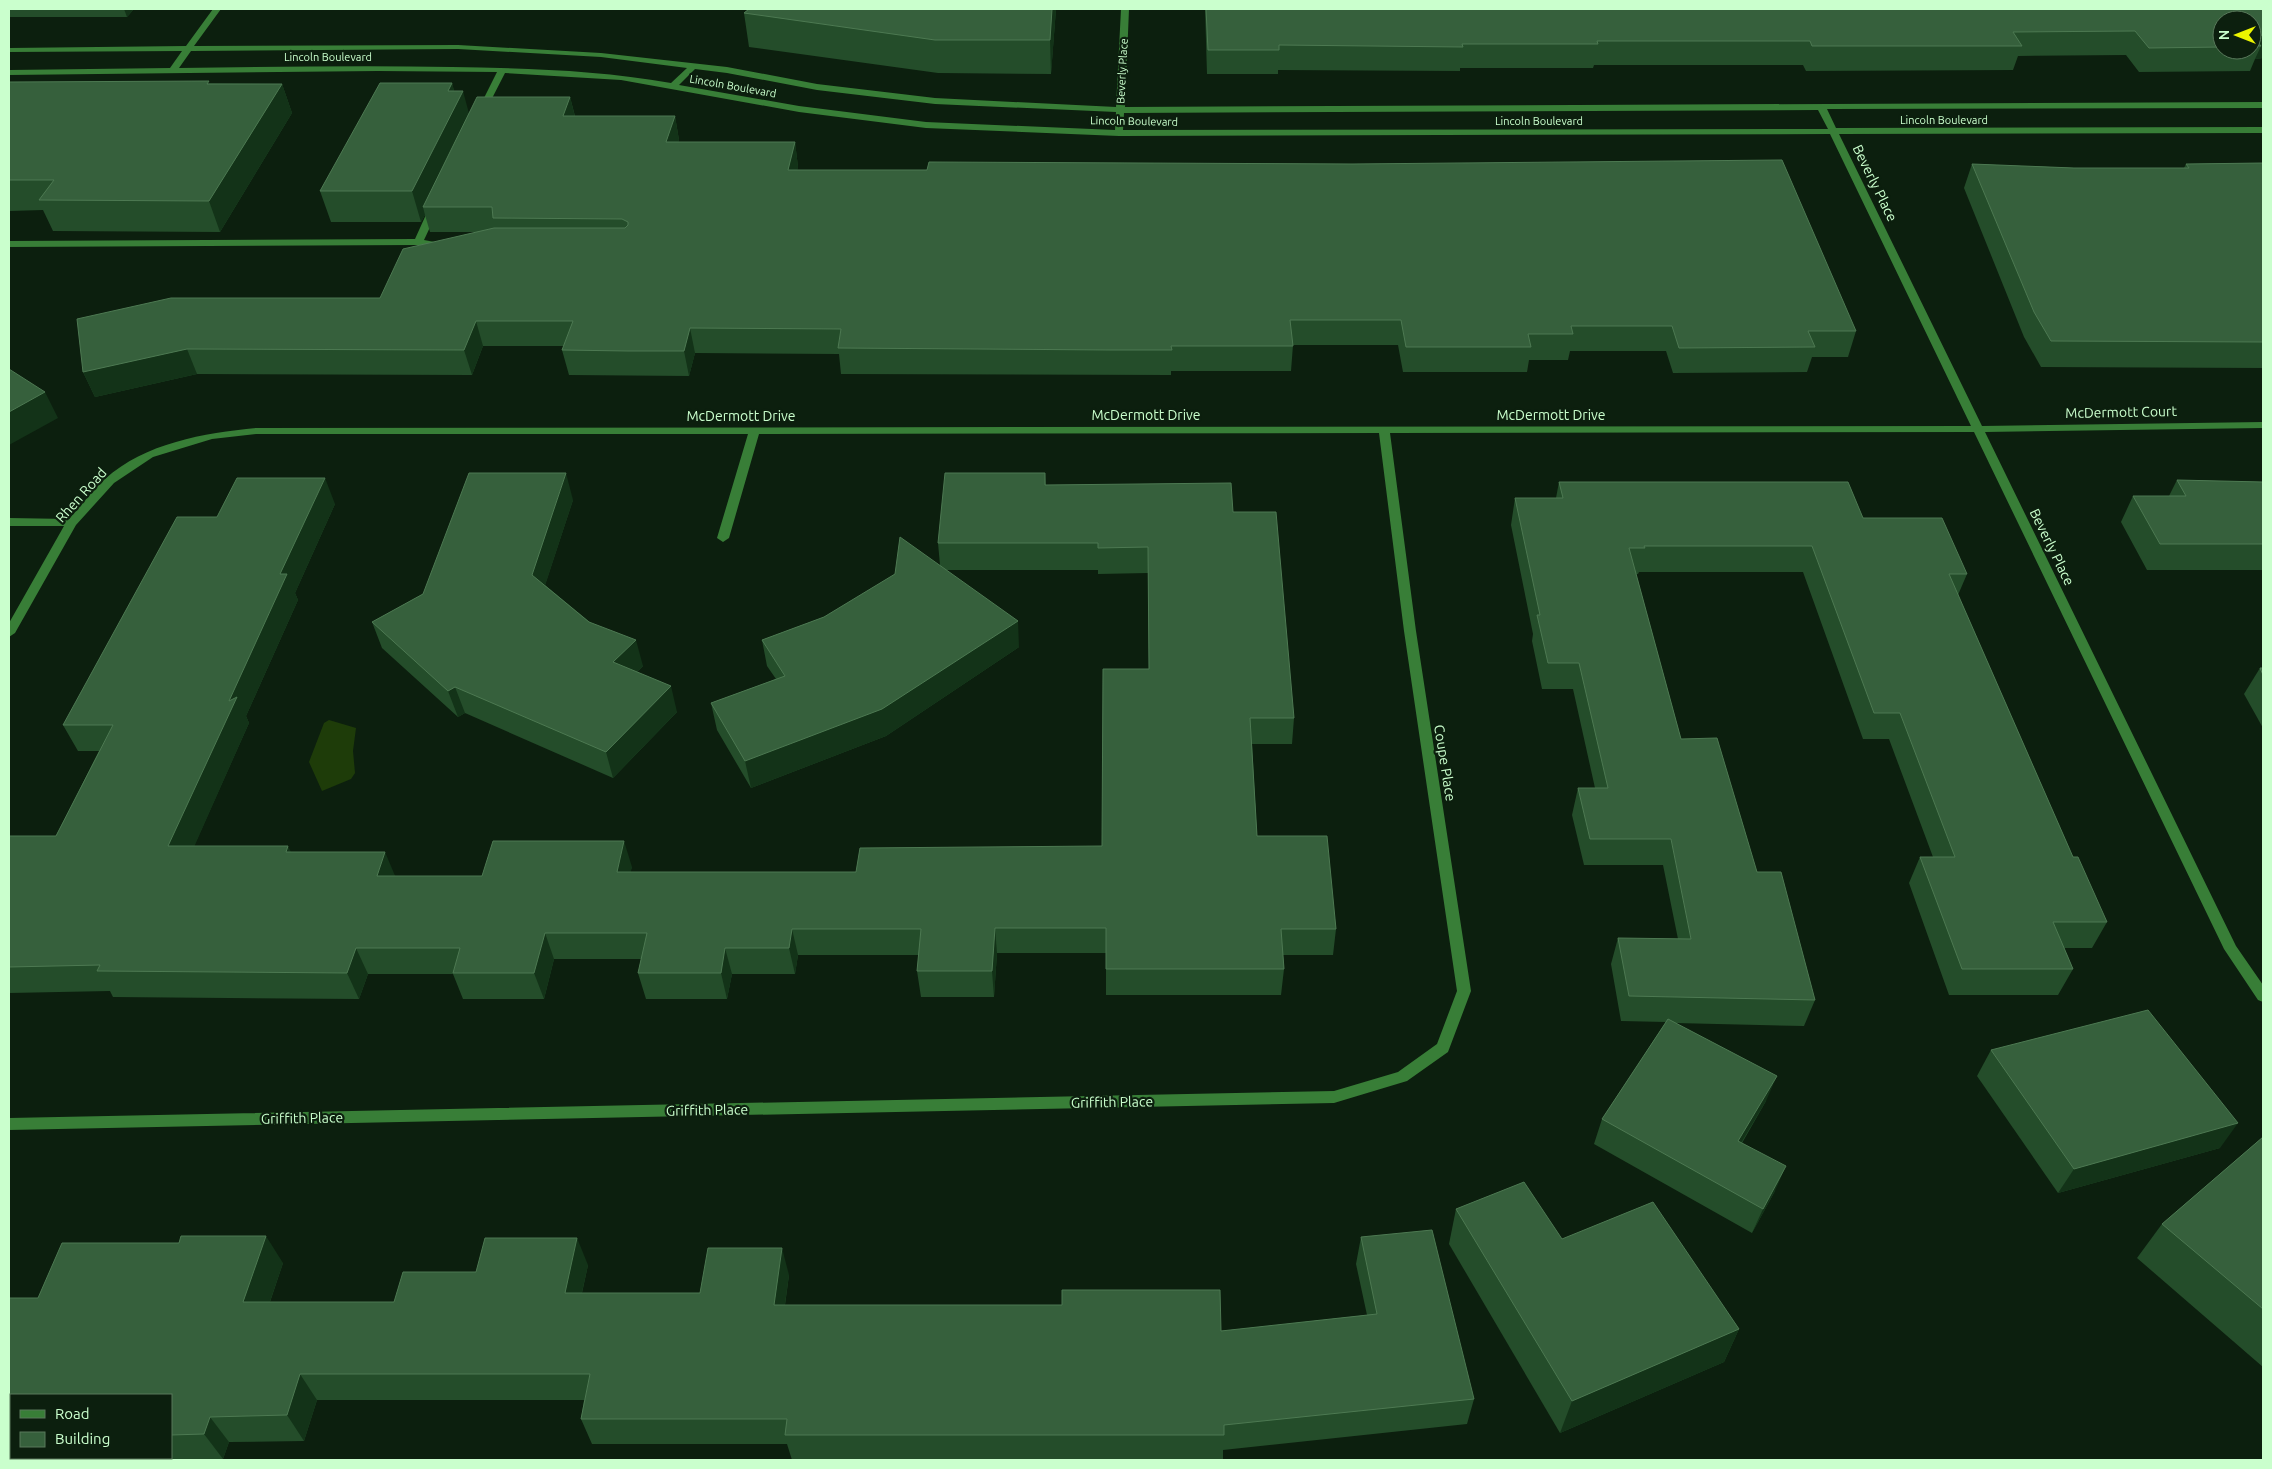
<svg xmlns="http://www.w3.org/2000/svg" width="2272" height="1469" font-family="Ubuntu,sans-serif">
  <rect width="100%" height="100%" fill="#0c1f0e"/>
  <polygon fill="#1e3c09" points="329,720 356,728 353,751 355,773 351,779 322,791 309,762 324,723"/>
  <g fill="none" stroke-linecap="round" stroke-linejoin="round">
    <g fill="#387e37" fill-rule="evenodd">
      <path d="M213,9h8l-27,37 264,-1 143,8 126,14 90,17 118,14 181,9 5,-98h8l-4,98 1138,-5v6l-436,1 9,19 427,-1v6l-424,1 143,292 281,-4v6l-278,4 251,514 27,39v17l-5,-2 -34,-51 -250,-517 -584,1 26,198 55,360 -23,61 -41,29 -73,22 -1325,27v-12l1325,-27 64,-19 39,-28 20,-53 -53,-360 -25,-198 -620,1 -30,104 -6,4 -6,-4 31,-104h-492l-44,5 -59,18 -39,26 -38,42 -61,108 -6,4v-14l55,-97h-55v-8l60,1c12,-13 23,-28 36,-40 40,-36 99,-46 151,-51l1715,-2 -141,-292 -711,2 -193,-8 -127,-16 -178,-32 -116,-7 -20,39 -4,3 -4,-3 20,-40 -119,-1 -369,4v-5l161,-2 12,-17 -173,1v-4l177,-2zM458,49l143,8 86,11 -16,15c-72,-13 -146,-15 -219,-16 -91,-2 -182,0 -273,1l12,-17zM695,69l32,4 90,17 118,14 181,8 -1,18 -189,-8 -127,-16 -120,-21zM1818,110l10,19 -705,1 1,-17z"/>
      <polygon points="434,205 439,208 424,240 445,244 445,248 442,249 418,245 9,247 9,241 415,239 429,208"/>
    </g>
  </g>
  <g fill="#244d2a" fill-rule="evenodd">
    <polygon points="9,9 134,9 127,17 9,17"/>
    <polygon points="749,9 1056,9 1051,74 938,73 749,47 744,13"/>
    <path d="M1205,9h1058v49l-8,1 -5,12 -111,1 -13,-17 -108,1 -5,14 -207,1 -3,-6h-209l-1,3h-133v3l-182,-1v4h-71zM2222,20h30v30h-30z"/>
    <polygon points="9,82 282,84 292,113 220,232 53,231 43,210 9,211"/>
    <polygon points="452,83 454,91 469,114 570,97 575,116 675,116 679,140 678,142 795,142 798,167 797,170 1856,331 1848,357 1812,357 1807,372 1673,373 1666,351 1570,351 1568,360 1529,360 1527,372 1403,372 1398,345 1293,345 1291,371 1171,371 1171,375 841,374 839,354 695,353 689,376 569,375 562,350 564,346 483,346 472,375 197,374 95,397 83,372 380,298 476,232 430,232 425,215 421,222 331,222 320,191"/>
    <polygon points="2263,163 2263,368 2041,367 2024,337 1964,188 1972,164 2074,168 2184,168 2186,164"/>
    <polygon points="1045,473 1046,485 1233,512 1294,718 1292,744 1252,744 1257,836 1336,929 1333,955 1283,955 1284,969 1281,995 1106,995 1106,953 997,953 994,997 921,997 917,971 919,955 798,955 795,974 732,974 727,999 646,999 638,973 641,959 554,959 544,999 463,999 453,974 368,974 359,999 113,997 110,991 9,993 9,836 56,836 99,751 78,751 63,725 217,517 335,504 295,593 298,600 246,716 249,723 194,846 291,852 396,876 482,876 632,867 630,872 856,872 1102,846 1149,669 1148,573 1098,574 1098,570 946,570 1019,647 886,736 751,788 717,730 711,703 776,679 767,666 762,640 824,617 940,565 938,543"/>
    <polygon points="2177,480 2263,482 2263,570 2147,570 2121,522 2133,496 2169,496"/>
    <polygon points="1559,482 1863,518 1967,574 1958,595 2073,857 2107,922 2092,948 2064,948 2073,969 2058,995 1949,995 1909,883 1920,857 1933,857 1889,739 1863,739 1803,572 1639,572 1638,574 1636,574 1681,739 1757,872 1815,1000 1804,1026 1675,1023 1766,1101 1742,1143 1775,1191 1752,1233 1594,1144 1602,1119 1666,1022 1621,1021 1611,964 1618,938 1678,939 1663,865 1584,865 1572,815 1578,788 1595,788 1573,689 1542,689 1532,641 1533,634 1511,525 1515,498 1556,498"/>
    <polygon points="573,500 545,585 643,666 637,672 677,712 613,778 465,713 458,717 382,648 372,622 423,594"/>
    <polygon points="2260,668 2263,668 2263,728 2244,694"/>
    <polygon points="1991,1050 2220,1148 2058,1193 1977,1076"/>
    <polygon points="2263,1137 2263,1367 2137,1258 2162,1224"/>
    <polygon points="1456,1209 1562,1239 1739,1329 1724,1362 1560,1433 1449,1244"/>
    <path d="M1361,1237l113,162 -7,25 -244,26v10h-431l-5,-16h-195l-11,-25 3,-19h-267l-13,41 -75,1 -6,17 -214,1v-162h29l141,-55 104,20 -13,39h124l82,-30 112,-7 -6,28h118l89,-18 -4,30 436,26 146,-16 -11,-51zM11,1395h160v63h-160z"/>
  </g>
  <g fill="#133318">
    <polygon points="124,9 134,9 127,17"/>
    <polygon points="1052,9 1056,9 1051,74 1050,40"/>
    <polygon points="2263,35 2263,58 2255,59 2261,46 2253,36"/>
    <polygon points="452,83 457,102 463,91 471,121 423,207 425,215 421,222 412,191 448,91"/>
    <polygon points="282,84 292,113 220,232 209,201"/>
    <polygon points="570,97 576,121 563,116"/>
    <polygon points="675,116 679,140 670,167 666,142"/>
    <polygon points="795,142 798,167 791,195 788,170"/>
    <polygon points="476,321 483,346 472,375 464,350"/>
    <polygon points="690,328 695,353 689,376 684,351"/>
    <polygon points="187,349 197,374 95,397 83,372"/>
    <polygon points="45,392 58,418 9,445 9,412"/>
    <polygon points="566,473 573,500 540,601 532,575"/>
    <polygon points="325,478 335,504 295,593 298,600 246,716 249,723 183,872 168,846 280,574"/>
    <polygon points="1018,621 1019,647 886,736 751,788 745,761"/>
    <polygon points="636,640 643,666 620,689 613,662"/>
    <polygon points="671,686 677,712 613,778 606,752"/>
    <polygon points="455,687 465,713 458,717 448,691"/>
    <polygon points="624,841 632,867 624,898 617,872"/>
    <polygon points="288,846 301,872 286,852"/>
    <polygon points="385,852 396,878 377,876"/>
    <polygon points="995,928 997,953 994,997 992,971"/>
    <polygon points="792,929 798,955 795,974 789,948"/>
    <polygon points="545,933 554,959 544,999 534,973"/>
    <polygon points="356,948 368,974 359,999 347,973"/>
    <polygon points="725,948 732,974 727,999 721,973"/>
    <polygon points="1777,1076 1766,1101 1728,1165 1738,1141"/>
    <polygon points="2238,1123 2220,1148 2058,1193 2074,1169"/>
    <polygon points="1786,1166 1775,1191 1752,1233 1763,1209"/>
    <polygon points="266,1236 283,1263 261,1328 243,1302"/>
    <polygon points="577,1238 588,1265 576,1319 565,1293"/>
    <polygon points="782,1248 789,1275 781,1332 774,1305"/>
    <polygon points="1739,1329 1724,1362 1560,1433 1572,1401"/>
    <polygon points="300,1374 317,1400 304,1441 287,1415"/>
    <polygon points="210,1417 229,1442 223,1459 204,1434"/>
  </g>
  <g fill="#36603c" stroke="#4d7952">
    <polygon points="749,9 1052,9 1050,40 935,40 744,13"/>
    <polygon points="1206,9 2263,9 2263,35 2253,36 2261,46 2252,46 2252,20 2222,20 2222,47 2149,48 2135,31 2013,32 2022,46 1812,46 1810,41 1597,41 1598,44 1462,44 1463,47 1279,45 1279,50 1208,50"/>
    <polygon points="209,81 207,84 282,84 209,201 39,200 54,180 9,180 9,82"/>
    <polygon points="380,83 452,83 448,91 463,91 412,191 320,191"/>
    <polygon points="477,97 570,97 563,116 675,116 666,142 795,142 788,170 927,170 929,162 1352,164 1782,160 1856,331 1808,331 1815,347 1679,348 1672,326 1571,326 1573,334 1528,334 1531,347 1406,347 1401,320 1290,320 1293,346 1171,346 1172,350 1111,350 838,348 841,329 690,328 684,351 628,351 562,350 573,321 476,321 464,350 187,349 83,372 77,319 171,298 380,298 403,249 494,228 625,228 628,225 628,222 622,219 493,218 492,207 423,207"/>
    <polygon points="2263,163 2263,342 2051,341 2034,312 1972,164 2074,168 2189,168 2186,164"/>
    <polygon points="9,369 45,392 9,412"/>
    <polygon points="469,473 566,473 532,575 589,622 636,640 613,662 671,686 606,752 455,687 448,691 372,622 423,594"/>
    <polygon points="945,473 1045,473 1045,485 1231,483 1233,512 1276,512 1294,718 1250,718 1257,836 1327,836 1336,929 1281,929 1284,969 1106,969 1106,928 995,928 992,971 917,971 921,929 792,929 789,948 725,948 721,973 638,973 647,933 545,933 534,973 453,973 460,948 356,948 347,973 97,971 100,965 9,967 9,836 56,836 113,725 63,725 177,517 217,517 237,478 325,478 280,574 287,574 229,701 237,697 168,846 288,846 286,852 385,852 377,876 482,876 493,841 624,841 617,872 856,872 860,848 1102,846 1103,669 1149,669 1148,547 1098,548 1098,543 938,543"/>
    <polygon points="2177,480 2263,482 2263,544 2160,544 2133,496 2186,496"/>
    <polygon points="1559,482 1848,482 1863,518 1942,518 1967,574 1949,574 2073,857 2078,857 2107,922 2053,922 2073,969 1962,969 1920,857 1955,857 1900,713 1874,713 1812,546 1644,546 1645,548 1629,548 1681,739 1717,738 1757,872 1781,872 1815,1000 1629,996 1618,938 1691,939 1671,839 1590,839 1578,788 1608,788 1579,663 1548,663 1537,615 1540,615 1515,498 1563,498"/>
    <polygon points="900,537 1018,621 882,709 745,761 711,703 785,676 762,640 824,617 895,574"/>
    <polygon points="2260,668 2263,668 2263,675"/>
    <polygon points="2148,1010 2238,1123 2074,1169 1991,1050"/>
    <polygon points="1668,1019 1777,1076 1738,1141 1786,1166 1763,1209 1602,1119"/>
    <polygon points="2263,1137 2263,1309 2162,1224"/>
    <polygon points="1524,1182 1562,1239 1653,1202 1739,1329 1572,1401 1456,1209"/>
    <polygon points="1432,1230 1474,1399 1224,1425 1224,1435 785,1435 787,1419 581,1419 590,1374 300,1374 287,1415 210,1417 204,1434 171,1435 171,1395 11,1395 11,1435 9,1435 9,1298 38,1298 62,1243 179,1243 181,1236 266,1236 243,1302 394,1302 403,1272 476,1272 485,1238 577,1238 565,1293 700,1293 708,1248 782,1248 774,1305 1062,1305 1062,1290 1220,1290 1221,1331 1377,1314 1361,1237"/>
  </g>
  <g text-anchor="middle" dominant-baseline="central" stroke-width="4.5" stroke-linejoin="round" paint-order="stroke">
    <g font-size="11" fill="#caffcd" stroke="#0c1f0e">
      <text x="328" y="57">Lincoln Boulevard</text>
      <text transform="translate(1122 71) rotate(-87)">Beverly Place</text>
      <text transform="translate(733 86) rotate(10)">Lincoln Boulevard</text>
      <text x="1944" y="120">Lincoln Boulevard</text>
      <text transform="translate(1134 121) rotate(1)">Lincoln Boulevard</text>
      <text x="1539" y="121">Lincoln Boulevard</text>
    </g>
    <g font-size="14" fill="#caffcd" stroke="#0c1f0e">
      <text transform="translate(1875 183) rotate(64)">Beverly Place</text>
      <text transform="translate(2121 412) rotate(-1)">McDermott Court</text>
      <text x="1146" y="415">McDermott Drive</text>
      <text x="1551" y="415">McDermott Drive</text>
      <text x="741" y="416">McDermott Drive</text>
      <text transform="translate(81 495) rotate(-48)">Rhen Road</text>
      <text transform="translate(2052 547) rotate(64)">Beverly Place</text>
      <text transform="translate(1445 763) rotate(81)">Coupe Place</text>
      <text transform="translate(1112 1102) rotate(-1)">Griffith Place</text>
      <text transform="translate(707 1110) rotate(-1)">Griffith Place</text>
      <text transform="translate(302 1118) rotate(-1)">Griffith Place</text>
    </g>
  </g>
  <rect width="2272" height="1469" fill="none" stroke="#caffcd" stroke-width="20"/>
  <rect x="10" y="1394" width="162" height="65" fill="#0c1f0e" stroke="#58795a"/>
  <rect x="20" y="1410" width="25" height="8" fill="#387e37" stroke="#58795a"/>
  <text x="55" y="1419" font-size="15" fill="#caffcd">Road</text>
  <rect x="20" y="1432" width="25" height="15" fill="#36603c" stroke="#58795a"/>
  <text x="55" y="1444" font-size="15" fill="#caffcd">Building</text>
  <g transform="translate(2237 35) rotate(270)"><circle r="24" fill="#0c1f0e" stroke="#58795a"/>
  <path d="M0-4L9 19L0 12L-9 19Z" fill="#ecf500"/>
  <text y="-8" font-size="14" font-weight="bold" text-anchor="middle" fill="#caffcd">N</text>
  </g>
</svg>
